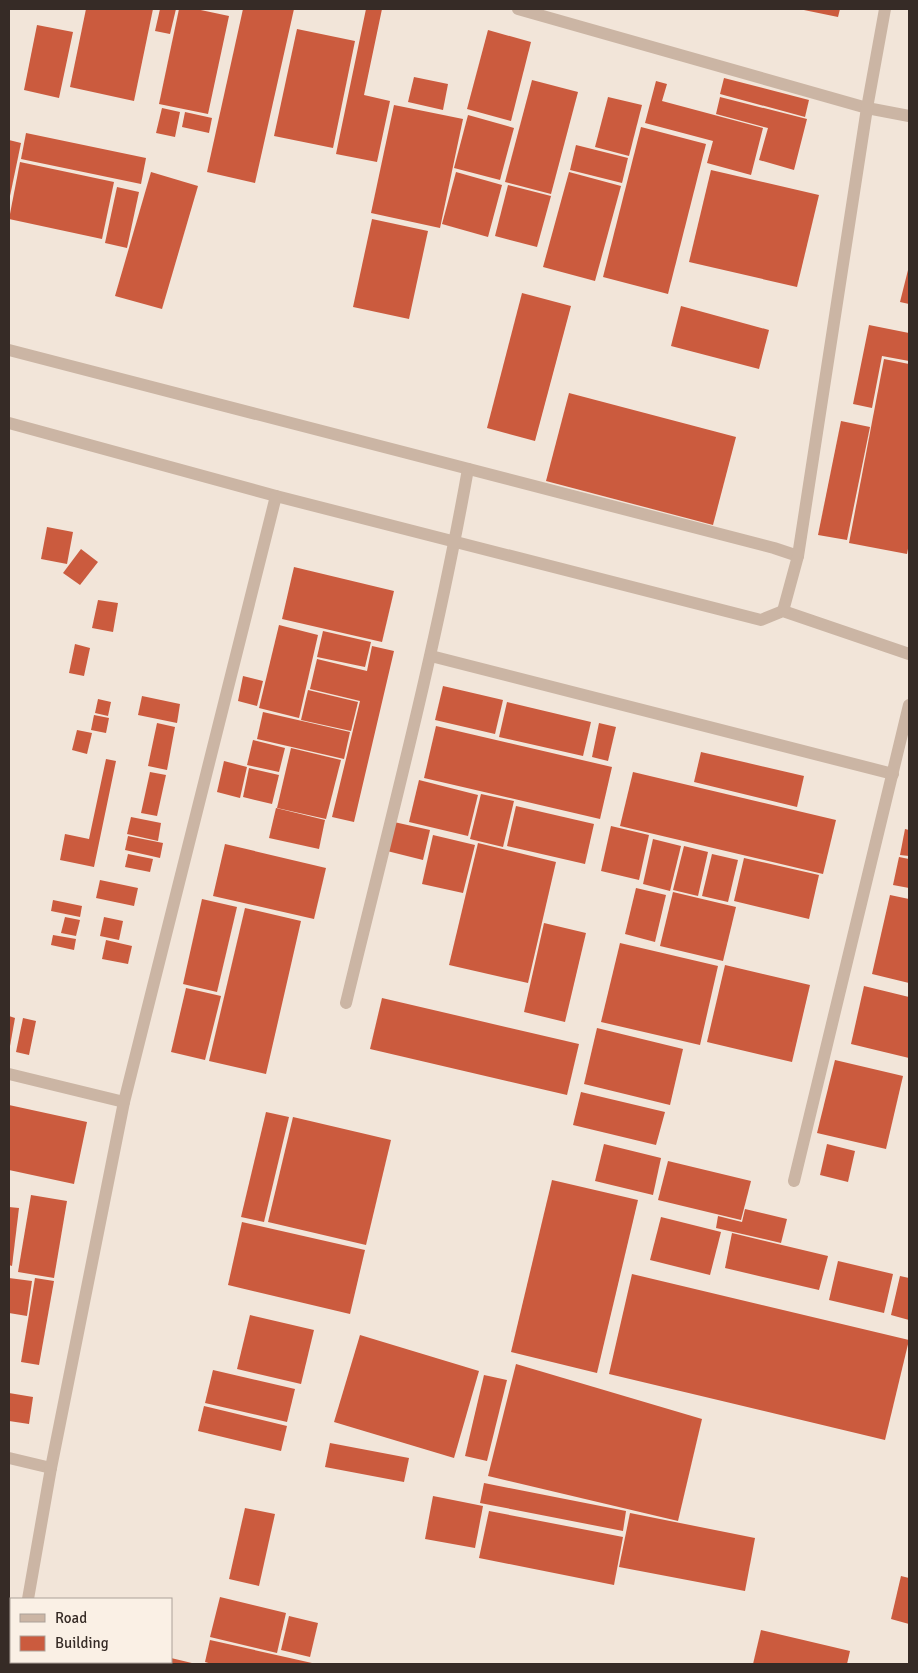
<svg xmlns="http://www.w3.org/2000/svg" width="918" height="1673" font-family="Signika,sans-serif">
  <rect width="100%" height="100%" fill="#f2e5d9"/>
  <g fill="#cb5b3e">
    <polygon points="86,9 153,9 134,101 70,87"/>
    <polygon points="160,9 176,9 170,34 155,31"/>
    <polygon points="179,9 196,9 229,16 208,114 159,104"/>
    <polygon points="243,9 294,9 255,183 207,172"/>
    <polygon points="366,9 382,9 364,95 390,101 377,162 336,154"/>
    <polygon points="799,9 840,9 838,17"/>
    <polygon points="37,25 73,32 59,98 24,90"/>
    <polygon points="297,29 355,41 333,148 274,136"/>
    <polygon points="488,30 531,42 511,121 467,109"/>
    <polygon points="414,77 448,84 443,110 408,102"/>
    <polygon points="724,78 809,100 805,117 720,94"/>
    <polygon points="532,80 578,92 551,194 505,182"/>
    <polygon points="656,81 667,84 662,101 763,128 751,175 707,163 713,141 645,123"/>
    <polygon points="608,97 642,105 629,156 595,147"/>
    <polygon points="720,97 807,119 794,170 759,160 768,128 716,114"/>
    <polygon points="394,105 463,119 440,228 371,213"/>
    <polygon points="162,108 180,112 175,137 156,133"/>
    <polygon points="185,112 212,118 209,133 182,127"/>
    <polygon points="468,115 514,128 500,180 454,168"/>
    <polygon points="641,127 706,144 668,294 603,277"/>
    <polygon points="26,133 146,158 141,184 21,159"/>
    <polygon points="9,140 21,143 10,196 9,196"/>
    <polygon points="576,145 628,158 622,183 570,170"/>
    <polygon points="20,162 114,182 102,239 9,219"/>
    <polygon points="711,170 819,195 797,287 689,262"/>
    <polygon points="151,172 198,186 162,309 115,296"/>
    <polygon points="456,172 502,185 488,237 442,224"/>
    <polygon points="569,172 621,186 595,281 543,267"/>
    <polygon points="508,185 551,196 537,247 495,236"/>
    <polygon points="117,187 139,192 127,248 105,243"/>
    <polygon points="372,219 428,231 409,319 353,307"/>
    <polygon points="909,266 909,304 900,302"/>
    <polygon points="522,293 571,306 535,441 487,428"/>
    <polygon points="681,306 769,330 759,369 671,346"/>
    <polygon points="869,325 909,333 909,361 882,356 872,408 853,404"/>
    <polygon points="884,359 909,364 909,543 907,554 849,543"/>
    <polygon points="569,393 736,437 713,525 546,481"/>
    <polygon points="841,421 870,427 847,540 818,535"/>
    <polygon points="47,527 73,532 67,564 41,559"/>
    <polygon points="81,549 98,562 80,585 63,573"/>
    <polygon points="294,567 394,591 382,642 282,619"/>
    <polygon points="98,600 118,603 113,632 92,628"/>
    <polygon points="279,625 318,635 299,718 259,708"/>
    <polygon points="323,631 371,642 365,667 317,657"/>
    <polygon points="75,644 90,648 84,676 69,673"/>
    <polygon points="372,646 394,651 354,822 332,817 360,701 310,689 317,659 367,671"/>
    <polygon points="243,676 263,681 257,706 238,701"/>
    <polygon points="443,686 503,700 495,734 435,720"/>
    <polygon points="308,690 358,702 351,731 301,720"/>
    <polygon points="142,696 180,704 177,723 138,715"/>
    <polygon points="98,699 111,702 108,716 95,713"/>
    <polygon points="507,702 591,722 583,756 499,737"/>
    <polygon points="263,712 350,732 344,759 257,739"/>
    <polygon points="94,715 109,718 106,733 91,730"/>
    <polygon points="157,723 175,727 167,770 148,766"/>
    <polygon points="599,723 616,727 608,761 592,757"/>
    <polygon points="436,726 612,767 600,819 424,778"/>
    <polygon points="77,730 92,733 87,754 72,750"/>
    <polygon points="253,740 285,748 279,772 247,765"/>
    <polygon points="291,748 341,760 326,819 277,808"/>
    <polygon points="701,752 804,776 797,807 694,782"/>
    <polygon points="106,759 116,761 94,867 60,860 65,834 89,839"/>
    <polygon points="224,761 247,767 240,798 217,792"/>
    <polygon points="249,768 279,775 272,804 243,797"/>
    <polygon points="150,772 166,775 157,816 141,813"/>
    <polygon points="633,772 836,820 823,874 620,826"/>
    <polygon points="419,780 478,795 468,836 409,822"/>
    <polygon points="481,794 514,801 503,847 470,839"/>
    <polygon points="516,806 594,824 585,864 507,846"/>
    <polygon points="276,808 325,820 319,849 269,838"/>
    <polygon points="131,817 161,823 158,841 127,834"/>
    <polygon points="394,822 430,830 423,860 387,851"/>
    <polygon points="611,826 649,835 639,880 601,871"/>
    <polygon points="905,829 909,830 909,856 900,855"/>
    <polygon points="433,835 475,845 463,893 422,884"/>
    <polygon points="128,836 163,843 160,858 125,850"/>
    <polygon points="653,839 681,846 670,891 643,884"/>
    <polygon points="478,843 556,862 528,983 449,965"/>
    <polygon points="225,844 326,868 314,919 213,896"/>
    <polygon points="684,846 708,852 698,896 673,890"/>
    <polygon points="128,854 153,859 150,872 125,867"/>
    <polygon points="712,854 738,860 728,902 702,896"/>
    <polygon points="899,857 909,859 909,888 893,885"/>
    <polygon points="744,858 819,875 809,919 734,901"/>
    <polygon points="100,880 138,888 134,906 96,898"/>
    <polygon points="636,888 666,895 655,942 625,934"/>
    <polygon points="673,892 736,907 723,961 660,946"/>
    <polygon points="890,895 909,899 909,983 872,974"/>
    <polygon points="202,899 237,907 217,992 183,984"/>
    <polygon points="53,900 82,906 80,917 51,911"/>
    <polygon points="245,908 301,921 266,1074 209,1061"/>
    <polygon points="65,917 80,920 76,936 61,933"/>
    <polygon points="104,917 123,921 119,940 100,936"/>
    <polygon points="544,923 586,933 565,1022 524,1012"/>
    <polygon points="53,935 76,939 74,950 51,945"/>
    <polygon points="106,940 132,946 128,964 102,959"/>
    <polygon points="620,943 718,966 700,1045 601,1022"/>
    <polygon points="725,965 810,985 792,1062 707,1042"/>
    <polygon points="864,986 909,997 909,1058 851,1044"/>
    <polygon points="186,988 221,996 205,1060 171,1052"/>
    <polygon points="382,998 579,1044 567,1095 370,1049"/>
    <polygon points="9,1016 15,1018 10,1046 9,1046"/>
    <polygon points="23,1018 36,1021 29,1055 16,1052"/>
    <polygon points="597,1028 683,1049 670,1105 584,1084"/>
    <polygon points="835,1060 903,1076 886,1149 817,1133"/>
    <polygon points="581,1092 665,1112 656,1145 573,1125"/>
    <polygon points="9,1105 87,1122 74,1184 9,1170"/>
    <polygon points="266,1112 289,1117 264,1222 241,1217"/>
    <polygon points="293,1117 391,1140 366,1245 268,1222"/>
    <polygon points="604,1144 661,1158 653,1195 595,1181"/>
    <polygon points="827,1144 855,1151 848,1182 820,1175"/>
    <polygon points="668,1161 751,1181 741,1220 658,1200"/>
    <polygon points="552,1180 638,1200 597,1373 511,1352"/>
    <polygon points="31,1195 67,1201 54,1278 18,1272"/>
    <polygon points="9,1207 19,1208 12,1266 9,1265"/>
    <polygon points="745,1209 787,1219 781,1243 716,1228 718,1216 742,1222"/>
    <polygon points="661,1217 721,1232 710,1275 650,1260"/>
    <polygon points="242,1222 365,1250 350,1314 228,1285"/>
    <polygon points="732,1233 828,1256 819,1290 725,1268"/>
    <polygon points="838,1261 893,1274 884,1313 829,1300"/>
    <polygon points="632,1274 909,1340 885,1440 609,1374"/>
    <polygon points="900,1276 909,1278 909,1320 891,1315"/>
    <polygon points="9,1278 32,1281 27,1316 9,1313"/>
    <polygon points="35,1278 54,1281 39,1365 21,1362"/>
    <polygon points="250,1315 314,1330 301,1384 237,1369"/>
    <polygon points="360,1335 479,1371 454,1458 334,1422"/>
    <polygon points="516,1364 702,1419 678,1521 488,1476"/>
    <polygon points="213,1370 295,1389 287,1422 205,1403"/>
    <polygon points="484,1375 507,1380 487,1461 465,1456"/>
    <polygon points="9,1393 33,1397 29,1424 9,1421"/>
    <polygon points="204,1406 287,1426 281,1451 198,1431"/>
    <polygon points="330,1443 409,1458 404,1482 325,1467"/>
    <polygon points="484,1483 626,1511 623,1531 480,1503"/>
    <polygon points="433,1496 483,1506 475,1548 425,1539"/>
    <polygon points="245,1508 275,1514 259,1586 229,1579"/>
    <polygon points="489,1511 623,1537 614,1585 479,1558"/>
    <polygon points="630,1513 755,1538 745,1591 619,1567"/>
    <polygon points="901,1576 909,1578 909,1624 891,1619"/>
    <polygon points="220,1597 286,1613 277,1653 210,1637"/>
    <polygon points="289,1616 318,1623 310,1657 281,1650"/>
    <polygon points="761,1630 850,1651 847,1664 753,1664"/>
    <polygon points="210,1640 312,1663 312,1664 212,1664 205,1662"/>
    <polygon points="171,1658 196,1664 95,1664 87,1662 171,1662"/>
  </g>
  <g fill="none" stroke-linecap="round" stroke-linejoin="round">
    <g stroke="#cbb5a4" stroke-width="12">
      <polyline points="518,9 867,108 909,116"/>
      <polyline points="9,350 774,548 798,556"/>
      <polyline points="9,423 276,496 761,620 783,611 909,654"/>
      <polyline points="783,611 798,556 867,108 885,9"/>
      <polyline points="431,656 893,774"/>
      <path d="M346,1003c43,-177 90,-354 122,-534"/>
      <polyline points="9,1074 124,1102"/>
      <polyline points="794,1181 909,705"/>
      <polyline points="9,1458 51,1468"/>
      <polyline points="28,1599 51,1468 124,1102 276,496"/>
      <polyline points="17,1664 17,1662"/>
    </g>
  </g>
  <rect width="918" height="1673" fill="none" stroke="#362b26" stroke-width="20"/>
  <rect x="10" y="1598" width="162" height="65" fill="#faf0e5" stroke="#aca199"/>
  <rect x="20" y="1614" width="25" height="8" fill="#cbb5a4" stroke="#aca199"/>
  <text x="55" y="1623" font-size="15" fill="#362b26">Road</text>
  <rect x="20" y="1636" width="25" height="15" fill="#cb5b3e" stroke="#aca199"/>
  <text x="55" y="1648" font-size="15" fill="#362b26">Building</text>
</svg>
